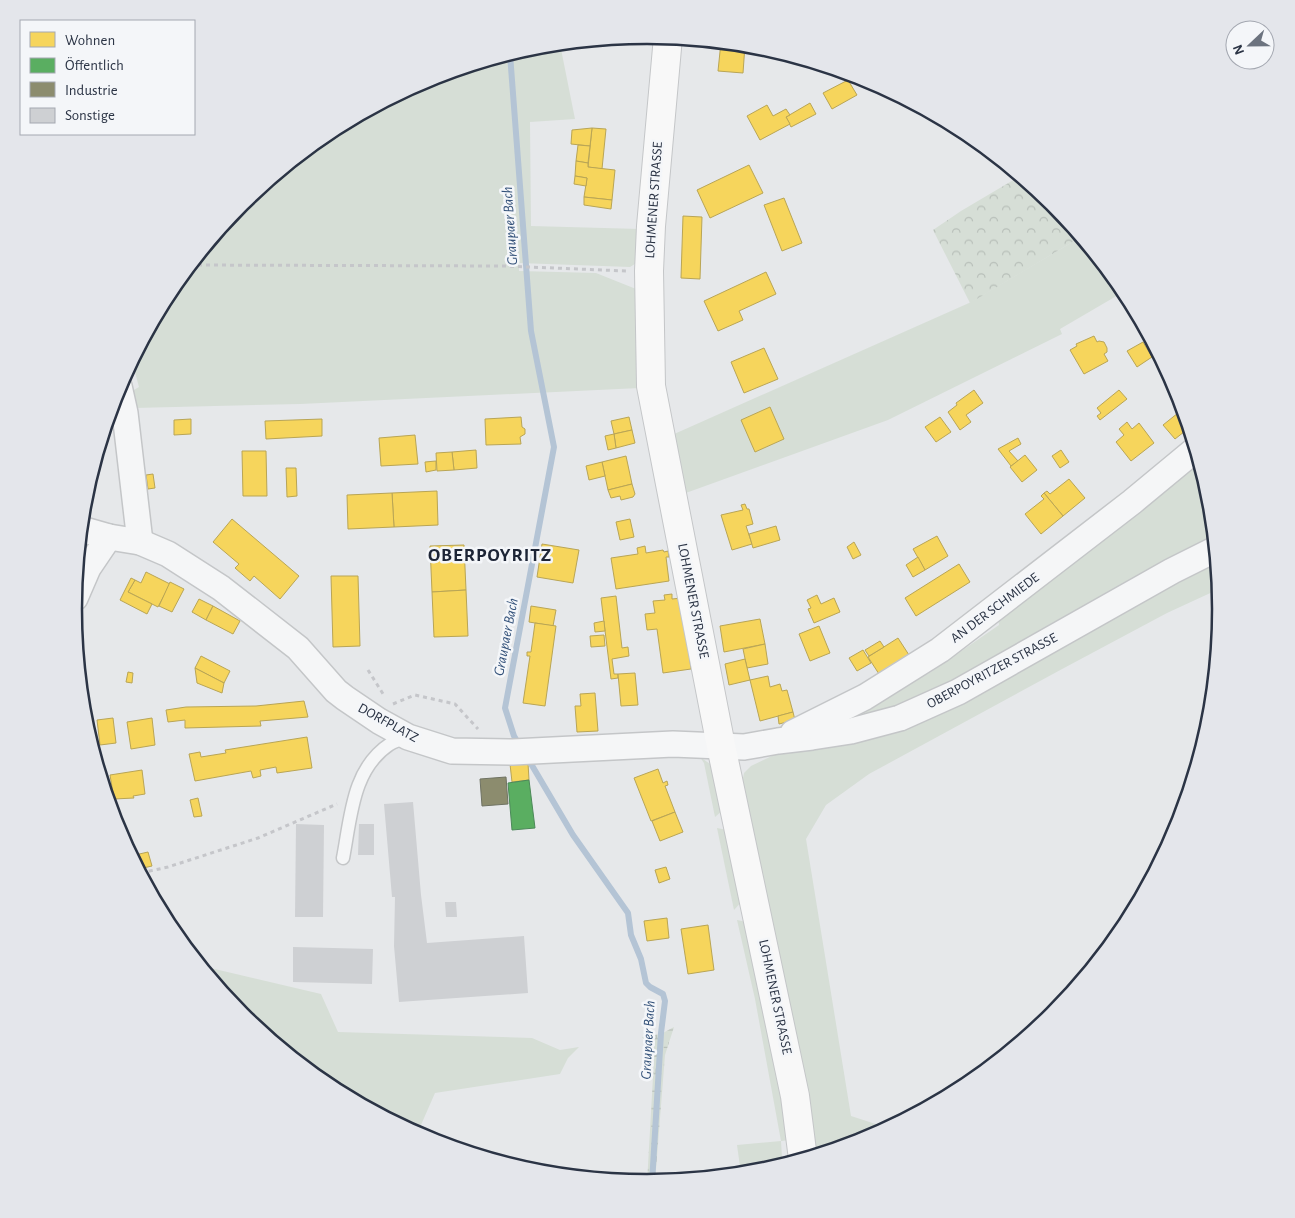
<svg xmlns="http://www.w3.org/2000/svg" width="1295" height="1218" font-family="'Alegreya Sans',sans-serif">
  <defs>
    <pattern id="forest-crowns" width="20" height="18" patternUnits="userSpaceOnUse" patternTransform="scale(1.25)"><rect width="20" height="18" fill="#d6ded6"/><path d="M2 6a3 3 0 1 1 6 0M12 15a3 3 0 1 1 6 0" fill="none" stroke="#b8bfb9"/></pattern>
    <pattern id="wetland-marsh" width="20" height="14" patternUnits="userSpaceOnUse" patternTransform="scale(1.25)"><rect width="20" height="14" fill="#d6ded6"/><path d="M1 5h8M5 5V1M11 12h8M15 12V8" fill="none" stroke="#b8bfb9"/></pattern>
  </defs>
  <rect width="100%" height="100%" fill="#e6e8ea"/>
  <g fill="#d6ded6">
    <polygon points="560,44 575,119 530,122 531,226 640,229 638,262 630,267 519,263 519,271 596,273 636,289 640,388 300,404 134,408 127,394 139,387 132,361 170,290 242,203 329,132 428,79 536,46"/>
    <polygon points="1081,237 1125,291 1060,329 1062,334 888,420 683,494 672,435 969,303"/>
    <polygon points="1198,455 1211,497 1215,540 1045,635 895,710 815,726 851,715 931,672 999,625 998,615"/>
    <polygon points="1216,555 1219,589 1167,613 1064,668 869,774 826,805 806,839 851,1116 888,1128 867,1139 812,1156 741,788 744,773 751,766 774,755 794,747 857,737"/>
    <polygon points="700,757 713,766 723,810 715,817 704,763"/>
    <polygon points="717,828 727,830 742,901 734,910"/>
    <polygon points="737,920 747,922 790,1140 781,1141 782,1158 792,1157 792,1162 759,1172 741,1174 737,1145 781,1141 755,999"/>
    <polygon points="202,966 321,994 338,1032 532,1038 560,1050 579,1047 568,1058 560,1074 435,1093 417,1134 328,1086 241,1015"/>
  </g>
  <polygon fill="url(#forest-crowns)" points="1020,176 1054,203 1081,237 970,303 933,230 961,211"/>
  <polygon fill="url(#wetland-marsh)" points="674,1027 665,1055 655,1182 647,1183 654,1059 650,1048 642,1037 661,1034"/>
  <g fill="#f6d55c" stroke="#b9a555">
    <polygon points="721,42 745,45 743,73 718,71"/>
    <polygon points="848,80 857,95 832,109 823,93"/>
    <polygon points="810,103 816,114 791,127 786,117"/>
    <polygon points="767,105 773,116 786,109 790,115 786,117 790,124 760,140 747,116"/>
    <polygon points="592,128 606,129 602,169 588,167"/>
    <polygon points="592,128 590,146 571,144 572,130"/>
    <polygon points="578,145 590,146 588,163 576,161"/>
    <polygon points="576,161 588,163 588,167 615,170 612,200 584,197 587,178 575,176"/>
    <polygon points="749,165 763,193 710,218 697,190"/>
    <polygon points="575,176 587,178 586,186 574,184"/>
    <polygon points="584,197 612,200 611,209 584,205"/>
    <polygon points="784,198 802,243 782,251 764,205"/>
    <polygon points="683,216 702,217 700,279 681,278"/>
    <polygon points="766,272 776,294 739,311 743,320 718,331 704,301"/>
    <polygon points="1136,311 1149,336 1148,337 1133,313"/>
    <polygon points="1094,336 1097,342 1099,341 1104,342 1107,348 1107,352 1104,354 1108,361 1084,374 1070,350 1077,346 1076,344"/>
    <polygon points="1143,342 1152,357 1137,367 1127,351"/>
    <polygon points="764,348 778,379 744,393 731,362"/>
    <polygon points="974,390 983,403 966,415 971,422 960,430 948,412 957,405 956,403"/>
    <polygon points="1119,390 1127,399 1100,420 1097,416 1101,413 1097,408"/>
    <polygon points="770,407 784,439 755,452 741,420"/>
    <polygon points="1178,413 1189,428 1175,439 1163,425"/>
    <polygon points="521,417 522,427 525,429 525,434 520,437 521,444 486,445 485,419"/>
    <polygon points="629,417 632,430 614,434 611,421"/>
    <polygon points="940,417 951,432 936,442 925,427"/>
    <polygon points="191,419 191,434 174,435 174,420"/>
    <polygon points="322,419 322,436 266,439 265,421"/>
    <polygon points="1127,422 1132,429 1139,423 1154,443 1131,461 1116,442 1124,435 1119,429"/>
    <polygon points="632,430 635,443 616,448 614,434"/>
    <polygon points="614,434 616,448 608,450 605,436"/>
    <polygon points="415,435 418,464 381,466 379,438"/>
    <polygon points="1018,438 1021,444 1009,451 1018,461 1011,466 998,449"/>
    <polygon points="476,450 477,468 454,470 452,452"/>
    <polygon points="1061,450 1069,462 1060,468 1052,456"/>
    <polygon points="242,451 266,451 267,496 243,496"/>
    <polygon points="452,452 454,470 437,471 436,453"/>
    <polygon points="1025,455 1037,470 1022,482 1010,467"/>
    <polygon points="626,456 632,484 608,490 602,462"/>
    <polygon points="436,461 436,470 426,472 425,462"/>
    <polygon points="602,462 605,476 589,480 586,466"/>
    <polygon points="286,468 296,468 297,496 287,497"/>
    <polygon points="153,474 155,488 148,489 146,475"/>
    <polygon points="1069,479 1085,498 1063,516 1044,493 1047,491 1050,494"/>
    <polygon points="632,484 635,494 633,497 621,500 620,496 611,498 608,490"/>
    <polygon points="437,491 438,525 394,527 392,493"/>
    <polygon points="392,493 394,527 348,529 347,495"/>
    <polygon points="1044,493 1063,516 1041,534 1025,514 1044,499 1041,496"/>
    <polygon points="745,504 747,509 749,509 753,524 746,526 752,544 732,550 721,515 743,510 741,505"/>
    <polygon points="232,519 299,576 280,599 254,576 250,581 235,568 239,564 213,542"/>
    <polygon points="630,519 634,537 620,540 616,522"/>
    <polygon points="776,526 780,540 753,548 749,534"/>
    <polygon points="937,536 948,556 925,570 913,549"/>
    <polygon points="854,542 861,555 853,559 847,547"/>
    <polygon points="542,544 579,550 573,583 537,577"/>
    <polygon points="464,545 466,590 432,592 430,546"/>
    <polygon points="645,546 646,553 663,550 664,552 668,551 669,557 666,557 669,581 616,589 611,558 638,554 637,548"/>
    <polygon points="918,557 925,570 913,577 906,565"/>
    <polygon points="959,564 970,582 916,616 905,598"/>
    <polygon points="146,572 170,584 158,607 128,592 135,580 141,583"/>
    <polygon points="331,576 358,576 360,646 333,647"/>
    <polygon points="131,578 135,580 128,592 152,604 147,614 120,600"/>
    <polygon points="170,582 184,589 172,612 159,606"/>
    <polygon points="466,590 468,636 434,637 432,592"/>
    <polygon points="672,594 672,599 682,598 691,669 663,673 657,629 647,630 645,614 655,613 653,601 665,600 664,595"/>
    <polygon points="817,595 821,604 834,598 840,612 814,623 808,609 811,608 807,600"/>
    <polygon points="616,596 622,648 628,647 629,656 612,659 614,674 618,674 618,678 611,679 601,598"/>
    <polygon points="199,599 213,606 206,620 192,612"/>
    <polygon points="213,606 240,621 233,634 206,620"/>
    <polygon points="531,606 556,610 553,626 529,622"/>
    <polygon points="760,619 765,644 724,652 720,626"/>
    <polygon points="604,621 605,631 595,632 594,623"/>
    <polygon points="535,623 556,626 545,706 523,703 530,656 527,656 527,652 531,652"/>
    <polygon points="819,626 830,653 810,661 799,634"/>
    <polygon points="604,635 605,646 591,647 590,636"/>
    <polygon points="898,638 909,655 879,674 868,657"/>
    <polygon points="880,641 884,647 869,656 865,650"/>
    <polygon points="765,644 768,664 747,668 743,649"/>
    <polygon points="863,650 871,663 857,671 849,658"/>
    <polygon points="201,656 230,671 224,683 195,668"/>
    <polygon points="745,659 750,680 729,685 725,664"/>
    <polygon points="195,668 224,683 222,693 197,683"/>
    <polygon points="128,672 133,673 132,683 126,682"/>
    <polygon points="635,673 638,705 621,706 618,674"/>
    <polygon points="768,676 770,687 780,684 782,691 787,690 793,712 760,721 750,680"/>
    <polygon points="595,693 598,731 577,732 575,706 581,706 580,694"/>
    <polygon points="304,701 308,717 260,721 261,726 185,728 185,720 168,722 166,710 186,707 256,706"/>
    <polygon points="793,712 795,720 779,724 778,716"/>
    <polygon points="113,718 116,743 100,745 97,720"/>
    <polygon points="152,718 155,745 131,749 127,722"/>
    <polygon points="307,737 312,768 277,773 276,767 260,770 261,776 253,778 251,771 195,781 189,754 200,752 201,757 226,753 225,750"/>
    <polygon points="528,763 529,780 512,782 510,764"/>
    <polygon points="658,769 663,783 667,781 668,785 665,786 675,812 651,821 634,778"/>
    <polygon points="142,770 145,794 133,796 134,798 114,799 110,775"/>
    <polygon points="198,798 202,816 194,817 190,800"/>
    <polygon points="675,812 683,832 660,841 652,821"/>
    <polygon points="148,852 152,866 139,869 135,855"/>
    <polygon points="666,867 670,879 659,883 655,870"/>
    <polygon points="667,918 669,938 647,941 644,921"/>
    <polygon points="708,925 714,970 688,974 681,929"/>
  </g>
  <polygon fill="#5aae61" stroke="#4c8959" points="529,780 535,828 512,830 508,783"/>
  <polygon fill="#8c8c6e" stroke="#6f7262" points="506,777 508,804 482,806 480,779"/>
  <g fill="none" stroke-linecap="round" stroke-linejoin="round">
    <g stroke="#b4c4d5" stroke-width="6">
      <polyline points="510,54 531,331 554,447 505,708 514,736 520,746"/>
      <polyline points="527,757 573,835 628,913 631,935 641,959 646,983 650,987 663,994 665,1001 661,1033 652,1183"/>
    </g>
  </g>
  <g fill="#ced0d3">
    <polygon points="413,802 421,895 427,943 524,936 528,993 399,1002 394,946 395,897 392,897 384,804"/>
    <polygon points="296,824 324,825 323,917 295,917"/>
    <polygon points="359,824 374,824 374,855 358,855"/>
    <polygon points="445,902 456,902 457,917 446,917"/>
    <polygon points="293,947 373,949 372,984 293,982"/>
  </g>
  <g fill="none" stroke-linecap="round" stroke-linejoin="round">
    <g stroke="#c4c6c8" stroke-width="15">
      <path id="lane" d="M343,858c8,-41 9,-89 47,-114 5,-3 12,-5 18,-7"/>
    </g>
    <g stroke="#c4c6c8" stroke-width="28">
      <g id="street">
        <polyline points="119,386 125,413 140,542"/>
        <polyline points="81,529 109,537 140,542 168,554 221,588 298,648 336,691 345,698 379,721 408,737 452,751 513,752 673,744 744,747 778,741 812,737 851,731 900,718 958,692 1172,571 1216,549"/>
        <polyline points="75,598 88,568 109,537"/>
        <polyline points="793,733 865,697 940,650 1132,502 1196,449"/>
      </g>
    </g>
    <g stroke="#c4c6c8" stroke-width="30">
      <polyline id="secondary" points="668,37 651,226 649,271 651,386 721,746 795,1096 803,1159"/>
    </g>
    <g stroke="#c5c6ca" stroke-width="3" stroke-dasharray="4 4" stroke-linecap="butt">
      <polyline points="190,265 504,266 627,271"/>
      <polyline points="368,670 385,697"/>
      <polyline points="393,704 415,695 455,704 478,729"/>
      <polyline points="141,873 168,867 258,838 337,804"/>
    </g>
    <use href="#lane" stroke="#f5f6f7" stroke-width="12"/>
    <use href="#street" stroke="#f5f6f7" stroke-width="25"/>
    <use href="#secondary" stroke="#f8f8f8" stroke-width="28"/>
  </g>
  <g text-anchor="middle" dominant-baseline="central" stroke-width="5" stroke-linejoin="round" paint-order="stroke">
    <g font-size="14" fill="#2b3445" stroke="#f4f6f9">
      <text transform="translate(654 200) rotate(-86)">LOHMENER STRASSE</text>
      <text transform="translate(693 601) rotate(79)">LOHMENER STRASSE</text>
      <text transform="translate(995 608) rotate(-37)">AN DER SCHMIEDE</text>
      <text transform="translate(992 671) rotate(-28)">OBERPOYRITZER STRASSE</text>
      <text transform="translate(388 723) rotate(29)">DORFPLATZ</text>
      <text transform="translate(775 997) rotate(78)">LOHMENER STRASSE</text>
    </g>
    <g font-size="15" font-style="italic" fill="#34527a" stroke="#f4f6f9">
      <text transform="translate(510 226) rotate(-94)">Graupaer Bach</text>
      <text transform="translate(506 637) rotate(-79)">Graupaer Bach</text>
      <text transform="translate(648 1040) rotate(-87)">Graupaer Bach</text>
    </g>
    <g font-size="19" font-weight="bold" letter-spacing="1" fill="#1d2536" stroke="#f4f6f9">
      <text x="490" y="555">OBERPOYRITZ</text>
    </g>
  </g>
  <path d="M0 0H1295V1218H0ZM82 609a565 565 0 1 1 1130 0a565 565 0 1 1-1130 0Z" fill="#e4e6eb" fill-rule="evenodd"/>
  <path fill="none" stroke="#2b3445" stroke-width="2.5" d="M82 609a565 565 0 1 1 1130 0a565 565 0 1 1-1130 0Z"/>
  <rect x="20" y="20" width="175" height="115" fill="#f4f6f9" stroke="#a4a8b1"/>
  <rect x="30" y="32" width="25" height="15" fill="#f6d55c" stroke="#a4a8b1"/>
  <text x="65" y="45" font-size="15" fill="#2b3445">Wohnen</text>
  <rect x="30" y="58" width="25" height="15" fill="#5aae61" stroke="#a4a8b1"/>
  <text x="65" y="70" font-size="15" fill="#2b3445">Öffentlich</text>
  <rect x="30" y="82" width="25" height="15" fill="#8c8c6e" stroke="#a4a8b1"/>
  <text x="65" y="95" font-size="15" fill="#2b3445">Industrie</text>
  <rect x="30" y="108" width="25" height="15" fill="#ced0d3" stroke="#a4a8b1"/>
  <text x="65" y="120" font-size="15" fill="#2b3445">Sonstige</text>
  <g transform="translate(1250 45) rotate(248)"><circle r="24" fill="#f4f6f9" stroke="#a4a8b1"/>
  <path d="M0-4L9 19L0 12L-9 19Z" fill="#6c737f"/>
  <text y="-8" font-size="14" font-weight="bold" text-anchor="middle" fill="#2b3445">N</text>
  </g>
</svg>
